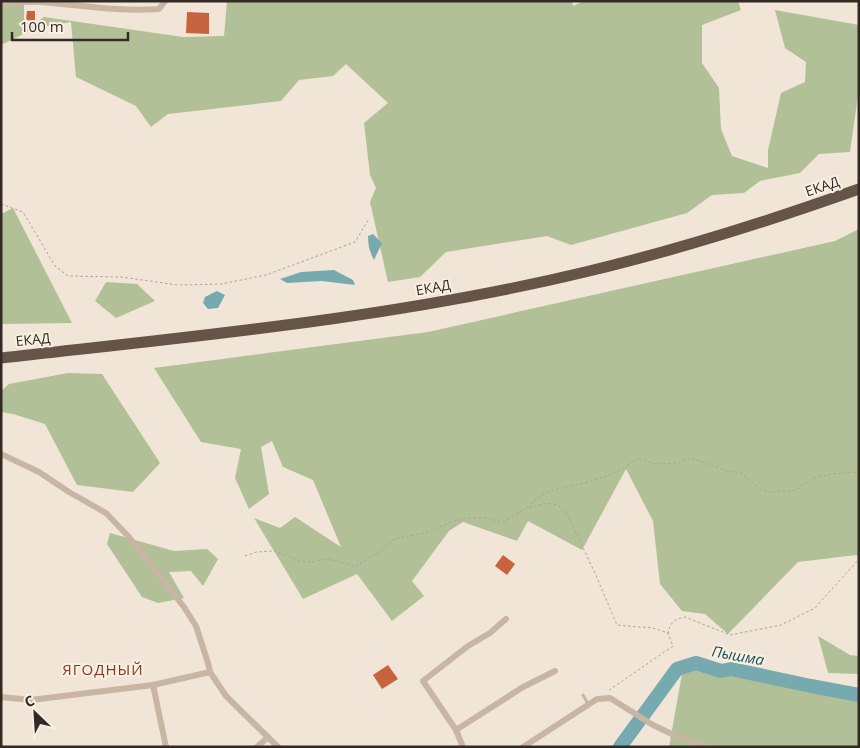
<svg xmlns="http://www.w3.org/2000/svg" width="860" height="748" font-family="'Open Sans',sans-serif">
  <rect width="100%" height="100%" fill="#f1e5d7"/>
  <g fill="#b1c097">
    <polygon points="1,1 24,1 24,20 29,27 44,17 183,37 224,36 227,1 572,1 573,6 584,1 738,1 741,10 702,25 702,63 719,88 721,129 732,156 768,168 768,150 781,93 805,82 806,62 785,48 775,10 859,25 859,88 850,152 819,154 800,173 760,181 744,193 712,195 687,213 571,245 547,236 446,252 420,277 388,282 370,202 376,188 370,175 364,123 388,103 346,64 333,76 299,80 281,101 168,114 151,127 136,106 76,77 71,22 36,28 1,45"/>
    <polygon points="13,208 72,323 1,324 1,214"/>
    <polygon points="859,229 859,557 856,555 798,562 728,634 705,614 682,611 660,584 653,521 626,469 582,550 528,521 517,541 463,522 449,531 412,581 424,596 392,621 357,574 303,599 254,518 280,528 295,517 341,547 313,480 283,467 272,441 261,447 269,494 249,509 235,478 241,449 201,442 154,368 428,332 835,241"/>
    <polygon points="106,282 137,284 155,301 116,318 95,301"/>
    <polygon points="68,373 102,374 160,463 133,492 77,485 45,424 13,414 1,412 1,391 9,384"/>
    <polygon points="110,533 174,551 207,549 218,559 203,586 191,571 169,572 184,598 158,603 142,597 107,544"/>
    <polygon points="818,636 850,655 859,656 859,674 828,673"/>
    <polygon points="683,668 759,677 859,696 859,747 669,747"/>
  </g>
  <g fill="#76aaae">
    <path d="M373,234l9,9 -8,17c-4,-8 -6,-14 -6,-24z"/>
    <polygon points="334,270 353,280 355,285 322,281 287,283 280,279 301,272"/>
    <polygon points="217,291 225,295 218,308 208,309 203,303 205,297"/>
  </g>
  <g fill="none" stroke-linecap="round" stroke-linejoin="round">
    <polyline stroke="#76aaae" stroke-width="14" points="620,747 677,669 696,663 721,671 731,669 811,686 859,695"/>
  </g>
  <g fill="#c7633f">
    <polygon points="27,11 35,11 35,21 26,20"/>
    <polygon points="187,12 209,13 209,34 186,33"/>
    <polygon points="503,555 515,564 507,575 495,566"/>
    <polygon points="388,665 398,679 382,689 373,675"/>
  </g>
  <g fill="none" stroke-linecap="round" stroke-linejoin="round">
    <g stroke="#b59f8e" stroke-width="1" stroke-dasharray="2.5 2.5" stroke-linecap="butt">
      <polyline points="1,204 23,212 55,266 68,276 121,277 178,285 221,284 266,275 355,242 369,219"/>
      <path d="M527,508c17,-21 37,-19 61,-26 17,-5 36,-12 49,-24l18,6 22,-1 15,-5 35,13 14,2 19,16 12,4 9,-3 5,2 9,-2 19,-12 17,-4 28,-2"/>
      <polyline points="245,556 256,552 274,551 301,561 311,562 327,559 341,562 354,567 381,551 394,539 425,533 454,521 469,518 486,518 503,522 527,508 547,503 558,505 568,516 595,573 617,625 653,628 668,633 673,646 608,691"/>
      <path d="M668,634c1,-11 7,-15 17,-17l45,18 51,-10 34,-17 44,-49"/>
    </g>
    <polyline stroke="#c9b5a3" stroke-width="3" points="583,695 588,704"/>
    <g stroke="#c9b5a3" stroke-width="6">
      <path d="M1,4c13,-1 26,-3 39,-2 40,3 79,10 119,7l6,-8"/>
      <polyline points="1,454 39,472 69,492 106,513 129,537 184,607 196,626 208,663 210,672 226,696 278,747"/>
      <polyline points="153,685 166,747"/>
      <polyline points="1,697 31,700 153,685 210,672"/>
      <polyline points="456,730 523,687 555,671"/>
      <polyline points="257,747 268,737"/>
      <polyline points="463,747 456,730 423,681 468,646 490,633 506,619"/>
      <polyline points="523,747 597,699 610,698 653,725 678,737 707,747"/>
    </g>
    <path stroke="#665449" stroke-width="11" d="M1,358c195,-22 393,-40 584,-86 93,-22 184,-51 274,-83"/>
  </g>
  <g text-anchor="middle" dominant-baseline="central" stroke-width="4" stroke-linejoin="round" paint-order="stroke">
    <g font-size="14" fill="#342a25" stroke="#f9f0e3">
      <text transform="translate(822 186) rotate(-19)">ЕКАД</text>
      <text transform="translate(433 287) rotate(-10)">ЕКАД</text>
      <text transform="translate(33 339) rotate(-6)">ЕКАД</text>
    </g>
    <g font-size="15" font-style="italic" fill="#1b5055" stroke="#f9f0e3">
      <text transform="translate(738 655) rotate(10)">Пышма</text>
    </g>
    <g font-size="15" letter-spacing="1" fill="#83391e" stroke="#f9f0e3">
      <text x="103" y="669">ЯГОДНЫЙ</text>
    </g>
  </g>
  <rect width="860" height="748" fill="none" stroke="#342a25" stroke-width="5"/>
  <g transform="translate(35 713) rotate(335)" stroke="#f9f0e3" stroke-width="4" paint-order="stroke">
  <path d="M0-4L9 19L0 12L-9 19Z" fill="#342a25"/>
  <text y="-8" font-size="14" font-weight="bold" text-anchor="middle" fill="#342a25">С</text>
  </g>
  <path d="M12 32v8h116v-8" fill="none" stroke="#342a25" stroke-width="2.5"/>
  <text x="20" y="32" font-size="15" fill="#342a25" stroke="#f9f0e3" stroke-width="4" paint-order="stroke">100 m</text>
</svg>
